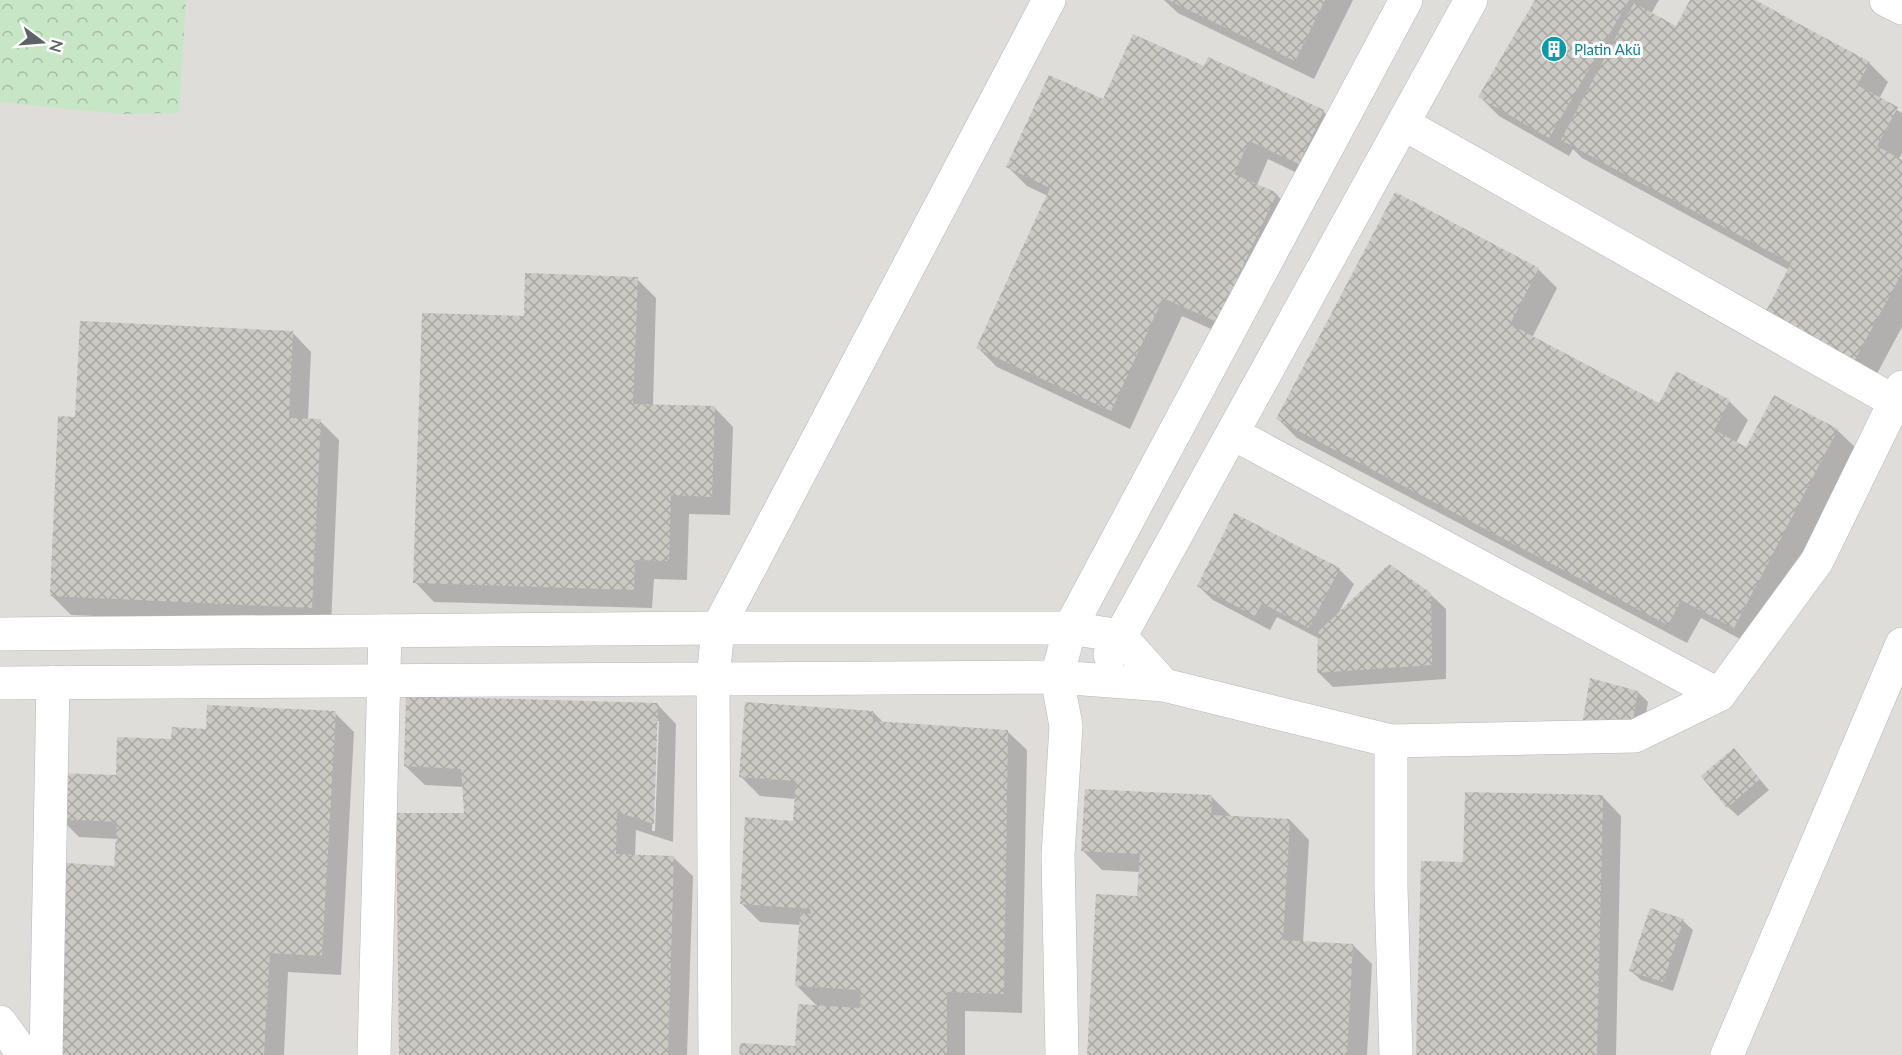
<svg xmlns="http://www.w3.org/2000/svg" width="1902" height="1055" font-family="Lato,sans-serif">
  <defs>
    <pattern id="forest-crowns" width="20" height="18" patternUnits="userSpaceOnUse" patternTransform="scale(1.5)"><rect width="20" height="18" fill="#c6e6c5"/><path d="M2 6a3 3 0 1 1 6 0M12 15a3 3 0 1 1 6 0" fill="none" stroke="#a4bea4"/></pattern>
    <pattern id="building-cross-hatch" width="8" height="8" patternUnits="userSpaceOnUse" patternTransform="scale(1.5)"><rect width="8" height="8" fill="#ccc9c4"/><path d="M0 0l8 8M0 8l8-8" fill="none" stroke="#a9a7a3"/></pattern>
  </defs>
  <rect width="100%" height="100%" fill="#f0eee8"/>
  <rect fill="#dfddda" x="0" y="0" width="1902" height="1055"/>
  <polygon fill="url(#forest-crowns)" points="0,0 186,0 179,113 121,114 0,102"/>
  <g fill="#0003" fill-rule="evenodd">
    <polygon points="1164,0 1353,0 1314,79 1178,13"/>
    <polygon points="1536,0 1659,0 1651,14 1677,28 1692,0 1751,0 1869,63 1888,82 1879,99 1902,113 1902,153 1899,159 1902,161 1902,327 1872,383 1784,336 1789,270 1582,158 1573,149 1569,156 1499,116 1480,97"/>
    <polygon points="1205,68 1323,111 1342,131 1318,183 1268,159 1257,185 1276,194 1295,213 1236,340 1182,316 1130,429 997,367 978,348 1048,196 1027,186 1008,167 1103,101"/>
    <polygon points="1538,269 1557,288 1532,338 1659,405 1729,401 1748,420 1736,443 1747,449 1774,397 1837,430 1857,449 1753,646 1701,618 1687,643 1297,438 1278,419"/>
    <polygon points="637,279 656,298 653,406 714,407 733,427 730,515 689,514 687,580 654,579 652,608 434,602 415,582 525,318"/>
    <polygon points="292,332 311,352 308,420 320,421 339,440 331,626 71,615 51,595 76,418"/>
    <polygon points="1339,569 1354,584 1338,614 1430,594 1446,609 1446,679 1333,687 1318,672 1320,639 1277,617 1270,630 1213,600 1198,586"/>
    <polygon points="1591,680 1638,692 1648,702 1643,731"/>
    <path d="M657,704l19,20 -3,118 -37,-12 -1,26 38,1 20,19 -6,179h-287l66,-240 -2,-28 -39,-2 -20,-19zM656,721h3l-4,110h-3z"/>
    <polygon points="873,712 884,723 1007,731 1027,750 1022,1013 965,1011 965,1055 741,1055 796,1048 817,1006 797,986 800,925 760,922 741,903 794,822 796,799 760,796 741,777"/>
    <polygon points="335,713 354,732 341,975 288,972 284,1055 57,1055 116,867 117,839 79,837 60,818 172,741 208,730"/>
    <polygon points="1743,760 1769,790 1738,816 1728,807"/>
    <polygon points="1602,796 1621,816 1616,1055 1418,1055 1465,863"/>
    <polygon points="1212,797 1231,816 1290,820 1309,840 1303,943 1353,945 1372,964 1367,1055 1089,1055 1139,898 1140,872 1102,870 1082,850"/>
    <polygon points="1683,921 1693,930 1673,991 1641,980 1631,971"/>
  </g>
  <g fill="url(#building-cross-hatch)">
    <polygon points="1168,0 1325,0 1295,61"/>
    <polygon points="1535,0 1629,0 1549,138 1478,97"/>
    <polygon points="1690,0 1755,0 1870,62 1857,85 1898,107 1877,146 1902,160 1902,273 1852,365 1763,317 1791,263 1561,140 1634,3 1676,26"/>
    <polygon points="1133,34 1204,66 1208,57 1324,110 1299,164 1249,141 1234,174 1277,193 1217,322 1163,298 1111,411 976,348 1050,188 1006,167 1049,75 1103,99"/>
    <polygon points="1395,192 1539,268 1510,324 1659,403 1676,371 1730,400 1714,430 1746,447 1774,395 1838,429 1734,628 1681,600 1668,625 1276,419"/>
    <polygon points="525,273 638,277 633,404 715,406 712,497 671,495 669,561 635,560 634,590 413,583 422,313 524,316"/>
    <polygon points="80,321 293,331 289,418 321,419 312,608 50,596 58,416 75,417"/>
    <polygon points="1234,513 1340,568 1309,628 1262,603 1255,616 1197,586"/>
    <polygon points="1389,564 1431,593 1432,665 1317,673 1318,632"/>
    <polygon points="1590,678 1638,691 1633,721 1582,725"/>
    <polygon points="406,696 658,703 654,824 617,812 616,854 674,856 668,1055 399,1055 396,813 464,813 461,769 404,766"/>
    <polygon points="745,702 873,711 873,721 1008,730 1004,994 947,992 947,1055 739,1055 740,1043 795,1046 798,1004 860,1008 861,990 795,986 800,913 811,914 810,909 740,904 745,817 793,821 796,781 739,777"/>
    <polygon points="207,705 336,711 322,956 270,953 264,1055 55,1055 66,863 114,866 117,822 58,819 61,773 116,775 117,737 171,739 172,727 206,729"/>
    <polygon points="1734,748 1760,779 1727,808 1701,776"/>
    <polygon points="1085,789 1212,795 1211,815 1290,819 1283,940 1353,944 1347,1055 1087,1055 1096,894 1137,896 1140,854 1081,851"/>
    <polygon points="1465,792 1603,795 1597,1055 1416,1055 1421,861 1463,862"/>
    <polygon points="1650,908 1684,919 1663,982 1629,971"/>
  </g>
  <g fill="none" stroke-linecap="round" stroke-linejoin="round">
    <g stroke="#b5b7bb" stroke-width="34">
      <g id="minor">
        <polyline points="1886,0 1902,8"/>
        <polyline points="1404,124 1895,402"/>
        <polyline points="1234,434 1719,695"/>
        <polyline points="0,634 718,628 1070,628 1120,636 1164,685"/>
        <polyline points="1110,655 1471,0"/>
        <polyline points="0,683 1057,677 1164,685 1391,741 1635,736 1719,695 1817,561 1902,387"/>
        <polyline points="1391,741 1391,888 1396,1055"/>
        <polyline points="0,1022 24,1055"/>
        <polyline points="46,1055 53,682"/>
        <polyline points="374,1055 385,631"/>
        <polyline points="715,1055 713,679 718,628 1049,0"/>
        <polyline points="1062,1055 1058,855 1066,726 1057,677 1070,628 1406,0"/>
        <polyline points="1727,1055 1902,644"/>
      </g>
    </g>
    <use href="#minor" stroke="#fff" stroke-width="33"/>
  </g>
  <defs>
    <g id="building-disc" transform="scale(1.35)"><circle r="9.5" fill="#0f9aa8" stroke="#fff"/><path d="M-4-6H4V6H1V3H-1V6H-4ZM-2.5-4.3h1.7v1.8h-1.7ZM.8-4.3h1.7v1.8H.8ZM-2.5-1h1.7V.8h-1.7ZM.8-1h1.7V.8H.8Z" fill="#fff"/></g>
  </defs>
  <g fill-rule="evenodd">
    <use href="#building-disc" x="1554" y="49"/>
  </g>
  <g text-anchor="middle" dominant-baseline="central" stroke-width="6" stroke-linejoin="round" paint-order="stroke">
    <g font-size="15" fill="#0d838f" stroke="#fff" text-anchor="start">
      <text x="1574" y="49">Platin Akü</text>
    </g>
  </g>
  <g transform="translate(42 42) rotate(106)" stroke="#ffffff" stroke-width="4.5" paint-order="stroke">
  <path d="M0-4.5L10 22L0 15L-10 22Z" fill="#5f6267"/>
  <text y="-9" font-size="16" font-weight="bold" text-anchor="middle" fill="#5f6267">N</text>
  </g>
</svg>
